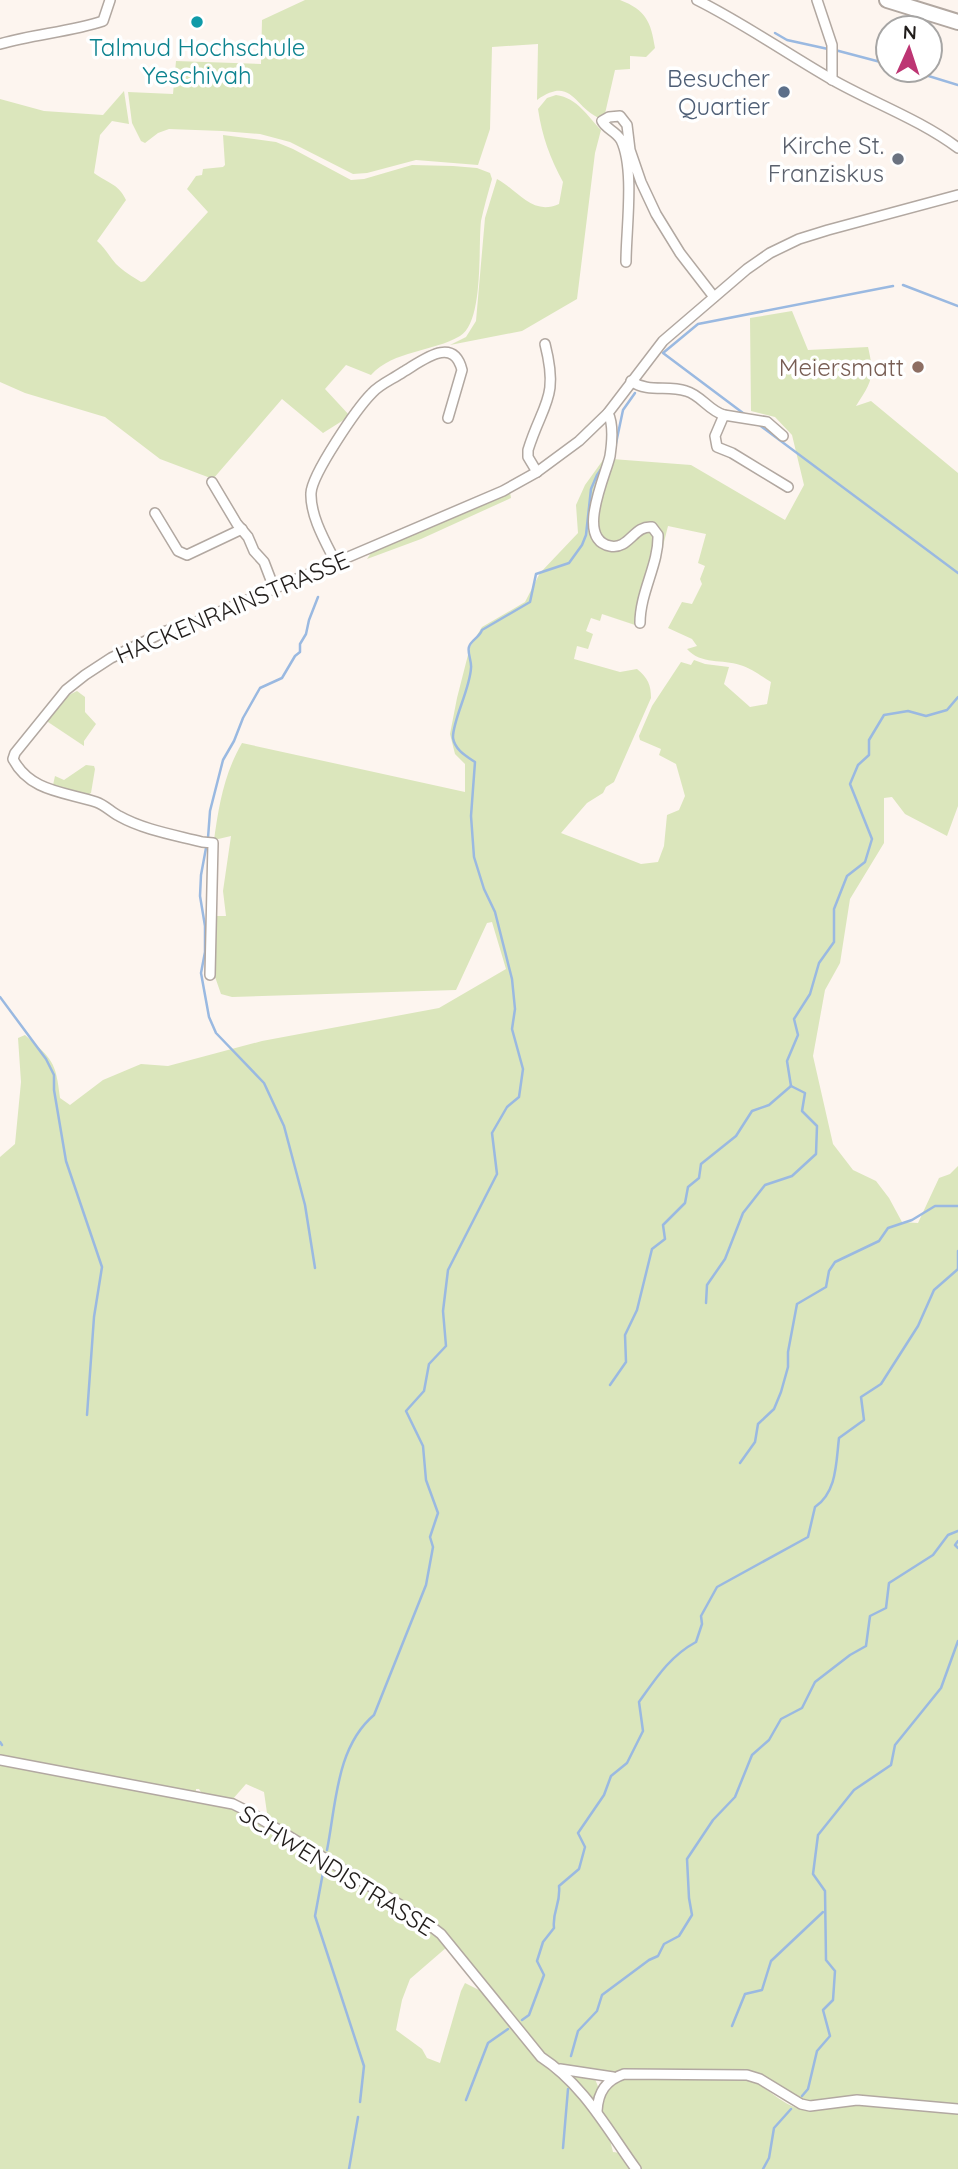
<svg xmlns="http://www.w3.org/2000/svg" width="958" height="2169" font-family="Quicksand,sans-serif">
  <rect width="100%" height="100%" fill="#fdf5ef"/>
  <g fill="#dbe6bc">
    <path d="M305,0h315c26,10 31,22 35,48l-9,9 -16,-1v13l-15,1 -11,48 -3,1c-28,-11 -28,-44 -64,-19l1,-56 -46,3 -2,82 -12,36 -62,-5 -49,13 -14,1 -63,-32 -30,-8 -38,-3 -53,-2 -11,4 -13,10 -4,-2 -9,-18 -4,-31 45,2 3,-33 85,3 1,-44z"/>
    <path d="M124,91l5,33 -17,-3 -12,14 -6,38c13,10 24,10 32,27l-29,41c8,7 12,15 19,23 7,7 17,13 25,18l4,-1 63,-69 -21,-23 9,-13 6,-1 1,-6 20,-2 2,-2 -2,-30 53,7 17,7 58,31 13,-1 48,-14 41,1 24,2 13,5 2,6c-4,14 -8,28 -11,42 -3,27 3,101 -21,115 -27,16 -66,14 -89,39l-25,-10 -21,24 25,27 -27,17 -41,-34 -69,80 -53,-20 -55,-42 -80,-24 -25,-11v-283l44,12 59,4z"/>
    <path d="M556,95c22,3 31,21 45,35l-6,23 -18,146 -55,32 -72,14 16,-8 10,-16 9,-103 12,-39c22,12 35,37 62,25l4,-22c-13,-24 -21,-46 -25,-73l9,-11z"/>
    <path d="M792,311l16,39 60,-3c7,30 4,34 -12,59l15,-5 87,72v333l-11,30 -42,-22 -13,-17 -8,1v45l-34,56 -10,64 -15,27 -12,66 20,88 20,26 23,11 13,17 13,24 16,1 21,-45 11,-4 8,-8v940l-101,-9 -50,6 -55,-29 -149,-2 -44,-7 -21,-14 -95,-116 -27,-23 -146,-90 3,-3 -6,-6 -3,-21 -18,-8 -14,16 -29,-5 -4,-6h-3v4h-4l-192,-35v-601l15,-13 6,-62 -3,-44 7,-3c27,24 31,26 35,63l10,7 33,-25 38,-16 27,2 94,-25 177,-33 67,-39 -14,-47 -5,1 -31,67 -224,7 -11,-3 -7,-20 3,-58h9l-3,-25 8,-55 -17,4c5,-35 10,-66 28,-97l223,49v-28l-10,-10 -5,-20 7,-36 13,-51 12,-20 43,-25 15,-29 38,-40 -2,-28 9,-20 18,-25 4,-1c-3,22 -27,64 -8,83 5,6 12,8 20,7 13,-3 16,-19 31,-20l5,5v13l-17,62v17l-36,-12 -2,7 -9,-3 -5,13 7,3 -5,15 -11,-3 -3,13 46,13 17,-3c11,9 14,16 14,29l-37,84 -8,5 -3,6 -16,10 -26,30 80,31 17,-2 6,-16 3,-31 12,-5 6,-14 -9,-32 -17,-9 2,-6 -21,-9 -1,-4 13,-30 29,-44 10,3 3,-5 11,4 24,3 -5,17 26,23 17,-3 4,-22c-10,-6 -20,-14 -31,-17 -17,-6 -39,0 -53,-16l10,-3 -5,-7 -24,-11 14,-26 10,2 10,-20 -2,-5 5,-13 -7,-3 8,-29 -38,-8 -7,28h-3c3,-11 3,-38 -16,-29 -13,6 -20,27 -37,17 -21,-14 2,-65 7,-83l79,6 94,55 19,-35 -12,-50 -17,-18 -24,-6 -1,-93z"/>
    <polygon points="510,492 511,498 421,539 367,559 371,553"/>
    <polygon points="77,691 85,697 85,712 96,724 84,741 84,746 45,720 61,699"/>
    <polygon points="86,765 94,766 95,769 91,793 86,796 55,789 53,785 55,776 64,780"/>
    <polygon points="0,1762 235,1807 426,1926 447,1947 410,1979 402,2000 396,2030 422,2049 427,2058 440,2063 461,1991 465,1983 483,1992 582,2096 609,2136 613,2152 621,2153 635,2169 0,2169"/>
    <polygon points="570,2073 595,2079 599,2089 594,2104 569,2076"/>
    <path d="M622,2077l124,1c19,7 31,23 51,30 16,4 31,-6 48,-6 37,0 75,5 113,8v59h-318l-39,-55 3,-22z"/>
  </g>
  <g fill="none" stroke-linecap="round" stroke-linejoin="round">
    <g stroke="#9ab9e1" stroke-width="2.5">
      <polyline points="775,33 787,40 828,49"/>
      <polyline points="835,50 888,64"/>
      <polyline points="909,70 958,85"/>
      <polyline points="903,285 958,306"/>
      <polyline points="747,416 663,353 698,324 893,286"/>
      <polyline points="758,424 958,573"/>
      <polyline points="615,448 623,410 635,393"/>
      <polyline points="208,838 210,811 223,760 234,741 243,718 260,688 282,678 295,656 300,652 300,644 306,634 309,620 318,597"/>
      <polyline points="206,848 201,875 200,896 205,926 205,952 201,973 209,1017 216,1033 264,1083 284,1126 305,1205 315,1268"/>
      <polyline points="0,997 46,1059 54,1075 54,1090 66,1161 102,1267 94,1317 87,1415"/>
      <polyline points="791,1086 787,1061 798,1035 794,1019 810,994 819,963 834,942 834,909 847,876 865,862 872,839 850,784 858,765 869,755 869,740 884,715 908,711 926,716 947,710 958,697"/>
      <polyline points="706,1303 707,1285 725,1259 743,1213 765,1185 792,1176 816,1154 817,1126 802,1111 805,1093 791,1086"/>
      <polyline points="610,1385 626,1362 625,1335 637,1310 652,1249 665,1239 663,1225 685,1203 688,1187 699,1178 701,1164 736,1136 752,1111 769,1105 791,1086"/>
      <polyline points="740,1463 755,1442 758,1424 774,1409 781,1392 788,1367 788,1352 797,1304 826,1287 829,1271 835,1262 879,1241 888,1228 912,1220 935,1206 958,1206"/>
      <polyline points="958,1541 955,1545 958,1548"/>
      <polyline points="0,1742 2,1745"/>
      <path d="M327,1850c9,-45 9,-103 47,-135l52,-130 7,-38 -3,-10 8,-24 -12,-33 -3,-34 -17,-35 18,-20 5,-27 17,-18 -3,-35 5,-41 49,-96 -5,-41 15,-26 12,-10 4,-28 -11,-40 3,-20 -3,-30 -17,-67 -11,-23 -10,-32 -3,-41 4,-54c-9,-6 -20,-12 -22,-24 -1,-16 17,-49 18,-70 1,-6 -4,-16 -2,-21 2,-7 10,-9 13,-17l48,-28 6,-28 33,-11 13,-18 4,-10 5,-46 6,-14 7,-10"/>
      <polyline points="324,1867 315,1916 364,2066 360,2102"/>
      <path d="M522,2020l7,-5 15,-40 -7,-14 6,-19 11,-14c-2,-18 7,-23 5,-42l20,-17 6,-22 -7,-14 26,-38 7,-19 16,-13 16,-32 -4,-29c17,-24 31,-46 57,-60l6,-18 -1,-8 16,-29 91,-50 7,-30c22,-15 21,-44 24,-69l25,-18 -3,-23 20,-13 37,-58 16,-36 24,-21v-18"/>
      <polyline points="732,2026 745,1994 762,1990 771,1961 823,1912"/>
      <polyline points="571,2056 578,2031 597,2011 602,1995 649,1960 658,1956 664,1944 679,1936 692,1915 689,1898 687,1859 713,1820 735,1797 752,1755 769,1740 781,1719 802,1708 815,1682 850,1655 866,1646 870,1616 886,1608 889,1583 933,1555 948,1535 958,1531"/>
      <polyline points="802,2096 808,2089 817,2051 830,2036 823,2010 833,2000 835,1971 826,1960 825,1891 813,1874 818,1835 854,1790 891,1765 895,1745 941,1688 958,1641"/>
      <polyline points="466,2100 488,2043 508,2029"/>
      <polyline points="563,2148 568,2089"/>
      <polyline points="349,2169 358,2117"/>
      <polyline points="763,2169 769,2158 774,2128 791,2109"/>
    </g>
    <g stroke="#b2a8a1" stroke-width="12">
      <g id="minor">
        <path d="M697,0c46,23 89,53 134,79 42,24 88,40 127,69"/>
        <polyline points="817,0 832,45 832,80"/>
        <path d="M0,44c34,-10 70,-12 103,-23l7,-21"/>
        <path d="M626,262c0,-33 9,-93 -5,-122 -5,-9 -15,-11 -19,-19l7,-4 11,-1 7,9 3,25 11,32 15,32 24,39 34,44"/>
        <path d="M631,381c17,12 36,4 55,10 15,4 23,20 38,24"/>
        <path d="M608,413c6,12 4,30 2,43 -4,19 -35,83 0,90 19,4 24,-21 42,-19l6,8c1,29 -18,57 -18,88"/>
        <polyline points="783,436 767,422 724,415 715,436 717,447 732,453 788,487"/>
        <path d="M537,472l-9,-15v-7c15,-48 31,-51 17,-106"/>
        <polyline points="212,482 237,524 248,537 254,551 264,562 274,588"/>
        <polyline points="155,513 178,551 187,555 242,529"/>
        <path d="M336,563c-10,-20 -26,-47 -25,-70 1,-19 46,-85 61,-100 8,-9 21,-14 31,-21 19,-11 50,-37 59,-2l-14,48"/>
        <path d="M210,975l3,-132 -11,-1c-27,-7 -58,-12 -83,-26 -8,-4 -14,-11 -23,-14 -30,-10 -66,-10 -83,-43l2,-6 51,-63 19,-15 26,-17 55,-27 30,-9 307,-131 34,-19 42,-31 29,-28 55,-72 84,-72 23,-16 29,-14 29,-9 130,-35"/>
        <path d="M0,1760l233,44 20,10 162,100 26,20 100,123c43,28 66,72 95,112"/>
        <polyline points="560,2069 613,2077"/>
        <path d="M597,2111c1,-19 9,-31 27,-37l123,1 13,4 41,25 9,2 47,-6 101,9"/>
      </g>
    </g>
    <g stroke="#b2a8a1" stroke-width="18">
      <polyline id="primary" points="887,0 958,22"/>
    </g>
    <use href="#minor" stroke="#fff" stroke-width="9"/>
    <use href="#primary" stroke="#fff" stroke-width="14"/>
  </g>
  <circle fill="#0f9aa8" stroke="#fff" stroke-width="2.5" cx="197" cy="22" r="7"/>
  <circle fill="#5c6f8a" stroke="#fff" stroke-width="2.5" cx="784" cy="92" r="7"/>
  <circle fill="#6b7280" stroke="#fff" stroke-width="2.5" cx="898" cy="159" r="7"/>
  <circle fill="#8d6e63" stroke="#fff" stroke-width="2.5" cx="918" cy="367" r="7"/>
  <g text-anchor="middle" dominant-baseline="central" stroke-width="7" stroke-linejoin="round" paint-order="stroke">
    <g font-size="24" fill="#0d838f" stroke="#fff">
      <text x="197" y="47">Talmud Hochschule<tspan x="197" dy="28">Yeschivah</tspan></text>
    </g>
    <g font-size="24" fill="#4e5e75" stroke="#fff" text-anchor="end">
      <text x="770" y="78">Besucher<tspan x="770" dy="28">Quartier</tspan></text>
    </g>
    <g font-size="24" fill="#5b616d" stroke="#fff" text-anchor="end">
      <text x="884" y="145">Kirche St.<tspan x="884" dy="28">Franziskus</tspan></text>
    </g>
    <g font-size="24" fill="#785e54" stroke="#fff" text-anchor="end">
      <text x="904" y="367">Meiersmatt</text>
    </g>
    <g font-size="24" fill="#211d1b" stroke="#fff">
      <text transform="translate(232 607) rotate(-23)">HACKENRAINSTRASSE</text>
      <text transform="translate(337 1870) rotate(32)">SCHWENDISTRASSE</text>
    </g>
  </g>
  <g transform="translate(909 49) rotate(3)"><circle r="33" fill="#ffffff" stroke="#a6a5a4" stroke-width="2"/>
  <path d="M0-5L12 26L0 18L-12 26Z" fill="#bd3573"/>
  <text y="-10" font-size="19" font-weight="bold" text-anchor="middle" fill="#211d1b">N</text>
  </g>
</svg>
